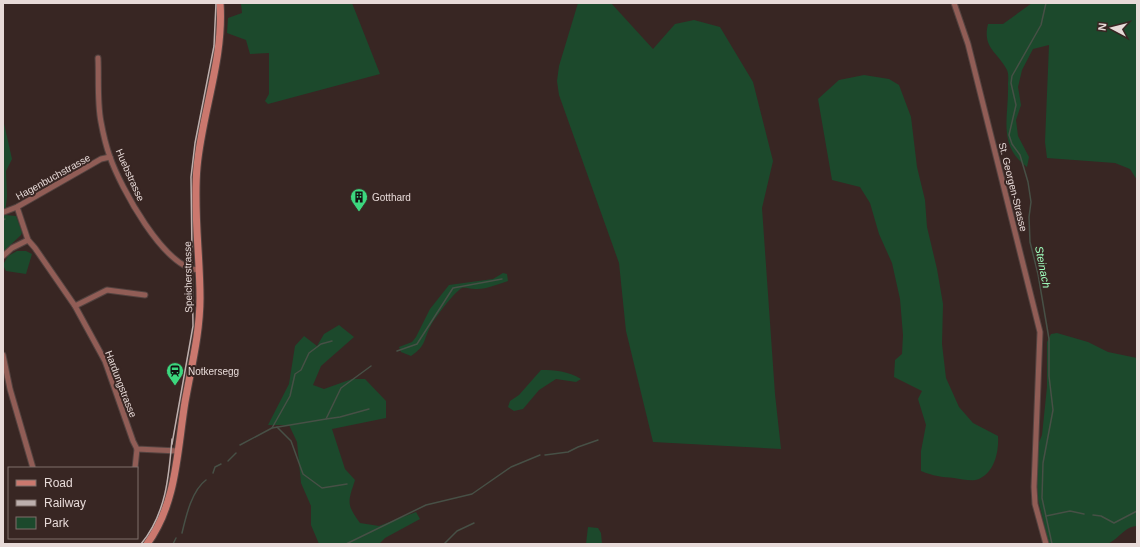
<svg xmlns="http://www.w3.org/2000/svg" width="1140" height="547" font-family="Helvetica,sans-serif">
  <rect width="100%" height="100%" fill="#382623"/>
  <g fill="#1c492c">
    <polygon points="235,3 352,3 380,74 268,104 265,101 269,94 269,53 250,54 246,40 227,33 228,18 242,13 241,4"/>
    <polygon points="578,3 611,3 653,49 675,24 694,20 720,27 753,82 773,161 762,208 775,394 781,449 653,442 626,331 619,263 559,95 557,81 559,66"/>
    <path d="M1032,3h105v177l-7,-11 -15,-6 -68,-5 -2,-16 4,-97 -16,4 -11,21 -4,17 3,18 -5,15 2,16 11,21 -2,10c-30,-22 -18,-50 -19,-82 0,-4 1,-11 -1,-15 -9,-18 -25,-22 -19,-46h15z"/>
    <path d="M864,75l25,4 10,6 12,32 6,50 8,33 2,27 10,42 6,35 -1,40 4,34 13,29 14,16 25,13c1,15 -3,36 -19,43 -7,3 -17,0 -25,-1 -12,-1 -21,-2 -33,-7v-20l5,-26 -8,-26 4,-8 -28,-14 1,-17 7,-6 1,-19 -3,-36 -8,-36 -13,-29 -9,-31 -10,-16 -28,-7 -14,-81 21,-19z"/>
    <polygon points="3,119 12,159 6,171 7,196 5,215 16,216 22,232 21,235 3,252"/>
    <polygon points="17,251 26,251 32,254 26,274 6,271 3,265 8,256"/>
    <path d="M503,273l4,1 1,7c-10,3 -23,9 -33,8 -5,0 -8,-2 -13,-1 -7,3 -27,30 -31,37 -8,15 -4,20 -20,31l-10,-4 -2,-5 13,-5 4,-5 14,-28 19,-24 44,-6z"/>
    <path d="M339,325l15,12 -33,29 -8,19 11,4 28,-10h13l21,22v17l-54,11 13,40 10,11c-7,22 -9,24 5,43l19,3 37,-14 4,7 -35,19 -6,6h-60l-8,-19v-19l-10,-23 -4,-41 -8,-17h-21l21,-41 6,-38 9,-10 13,10 7,-12z"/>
    <path d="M1057,333l31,9 20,10 29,6v168c-13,0 -20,16 -31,18 -18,3 -39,0 -57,0l-11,-45 -1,-16 1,-38 4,-10 5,-48v-45l4,-8z"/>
    <path d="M541,370c14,0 27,1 40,9l-5,3 -20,-3 -17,11 -16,19 -9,2 -6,-4 2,-6 9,-6z"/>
    <polygon points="588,527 598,528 601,533 602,544 586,544"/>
  </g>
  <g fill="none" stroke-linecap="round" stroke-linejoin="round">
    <g stroke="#475046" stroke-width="1.5">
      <polyline points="1046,3 1041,25 1012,76 1011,83 1016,105 1009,135 1012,144 1020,155 1028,182 1031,202 1029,217 1030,242 1038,274 1049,339 1049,376 1053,410 1043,463 1042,498 1052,544"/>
      <polyline points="3,220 5,219"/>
      <polyline points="397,351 417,344 453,288 502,279"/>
      <polyline points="326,419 340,417 369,409"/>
      <polyline points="277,427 291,441 303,474 322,488 347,484"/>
      <polyline points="272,428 326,419 341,388 371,366"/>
      <polyline points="240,445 272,428 290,396 295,374 301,370 309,353 321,344 332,341"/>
      <polyline points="545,455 568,452 578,447 598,440"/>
      <polyline points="228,461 236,453"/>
      <polyline points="213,473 215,467 221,464"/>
      <polyline points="1093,515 1101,516 1114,523 1137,511"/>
      <polyline points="1046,516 1070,511 1084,514"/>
      <path d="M182,533c4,-17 10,-43 24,-53"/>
      <polyline points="173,544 176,538"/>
      <polyline points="346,544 426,505 472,494 511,467 540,455"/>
      <polyline points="444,544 457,531 474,523"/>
    </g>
    <g stroke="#544340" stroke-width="7">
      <g id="street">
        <polyline points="954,3 968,44 1040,332 1034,487 1035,504 1046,544"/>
        <path d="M98,58c1,20 -1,44 3,64 2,11 5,24 9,35 10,29 54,112 89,113"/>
        <polyline points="17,207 28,240 35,248 75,306 105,361 133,441 137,449 178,451"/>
        <polyline points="4,212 17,207 101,159 110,157"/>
        <polyline points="3,256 12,248 28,240"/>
        <polyline points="75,306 107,290 145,295"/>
        <polyline points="3,355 10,389 33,468"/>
        <polyline points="135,468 137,449"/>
      </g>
    </g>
    <g stroke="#544340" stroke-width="9">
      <path id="secondary" d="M147,544c30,-41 30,-93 38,-142 6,-34 15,-69 15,-104 0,-44 -7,-87 -3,-131 5,-55 27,-108 23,-164"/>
    </g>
    <use href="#street" stroke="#915d56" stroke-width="5"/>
    <use href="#secondary" stroke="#cb786e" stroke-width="7"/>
    <g stroke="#bdafad" stroke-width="1.5">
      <polyline points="172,444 193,326 191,177 195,143 214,46 216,3"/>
      <path d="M141,544c25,-30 28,-68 31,-105"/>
    </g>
  </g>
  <defs>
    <g id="building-pin" transform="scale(0.9)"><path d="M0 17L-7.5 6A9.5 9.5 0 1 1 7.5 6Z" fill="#3cd77e" stroke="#382623"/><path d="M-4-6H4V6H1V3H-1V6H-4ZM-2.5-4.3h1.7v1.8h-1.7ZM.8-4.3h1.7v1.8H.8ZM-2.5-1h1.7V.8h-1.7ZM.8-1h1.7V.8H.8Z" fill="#111"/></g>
    <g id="station-pin" transform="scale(0.9)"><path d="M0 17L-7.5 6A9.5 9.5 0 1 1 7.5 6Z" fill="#3cd77e" stroke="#382623"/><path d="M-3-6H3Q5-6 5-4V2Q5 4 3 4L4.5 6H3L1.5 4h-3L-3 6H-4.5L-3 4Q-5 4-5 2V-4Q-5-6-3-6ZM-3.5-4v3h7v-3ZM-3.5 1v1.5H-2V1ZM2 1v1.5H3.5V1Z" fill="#111"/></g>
  </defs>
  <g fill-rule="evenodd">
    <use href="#building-pin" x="359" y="197"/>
    <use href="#station-pin" x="175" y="371"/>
  </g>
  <g text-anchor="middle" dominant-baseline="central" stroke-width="4" stroke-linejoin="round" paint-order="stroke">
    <g font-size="10" fill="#e7dad8" stroke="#382623">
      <text transform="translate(130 175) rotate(66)">Huebstrasse</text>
      <text transform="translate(53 177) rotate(-29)">Hagenbuchstrasse</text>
      <text transform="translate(1013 187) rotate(76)">St. Georgen-Strasse</text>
      <text transform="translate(188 277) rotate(-91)">Speicherstrasse</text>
      <text transform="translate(121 384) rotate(69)">Hardungstrasse</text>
    </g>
    <g font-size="10" fill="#e7dad8" stroke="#382623" text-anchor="start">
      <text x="372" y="197">Gotthard</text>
      <text x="188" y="371">Notkersegg</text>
    </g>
    <g font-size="11" font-style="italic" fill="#9efbbb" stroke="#382623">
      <text transform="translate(1043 267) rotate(79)">Steinach</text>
    </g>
  </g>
  <rect width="1140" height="547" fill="none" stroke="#e7dad8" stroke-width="8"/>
  <rect x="8" y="467" width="130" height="72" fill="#382623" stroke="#7e6e6b"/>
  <rect x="16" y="480" width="20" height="6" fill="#cb786e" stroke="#7e6e6b"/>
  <text x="44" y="487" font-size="12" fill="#e7dad8">Road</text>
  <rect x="16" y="500" width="20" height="6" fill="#bdafad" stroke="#7e6e6b"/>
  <text x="44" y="507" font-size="12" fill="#e7dad8">Railway</text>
  <rect x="16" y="517" width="20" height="12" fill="#1c492c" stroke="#7e6e6b"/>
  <text x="44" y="527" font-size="12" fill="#e7dad8">Park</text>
  <g transform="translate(1112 28) rotate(277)" stroke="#382623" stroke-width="3" paint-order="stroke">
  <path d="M0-3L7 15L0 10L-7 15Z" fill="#e7dad8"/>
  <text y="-6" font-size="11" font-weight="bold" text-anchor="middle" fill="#e7dad8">N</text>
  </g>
</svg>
